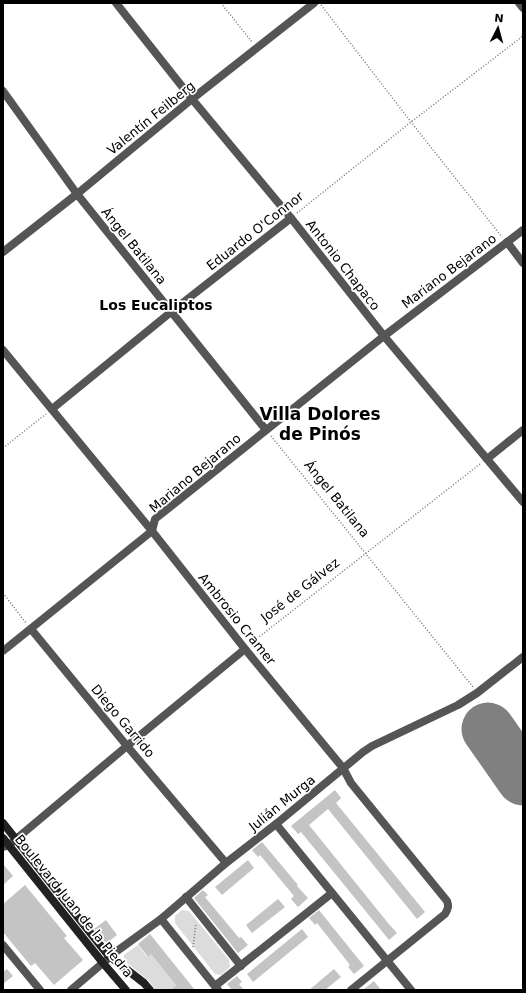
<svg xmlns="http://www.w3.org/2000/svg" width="526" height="993" font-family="'DejaVu Sans',sans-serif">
  <rect width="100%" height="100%" fill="#fff"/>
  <g fill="#dcdcdc">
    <polygon points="182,910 189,911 229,960 230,967 221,975 215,974 175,923 175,916"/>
    <polygon points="138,945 147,957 151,954 176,985 173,988 174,990 156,990 149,981 125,961 124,959 124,955"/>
  </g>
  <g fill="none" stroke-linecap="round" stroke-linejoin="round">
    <polyline stroke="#808080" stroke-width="53" points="488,729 523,779"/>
  </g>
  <g fill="#c4c4c4">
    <polygon points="335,790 341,798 336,803 425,912 417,919 328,809 309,825 388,923 397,933 389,940 372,919 301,832 298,834 291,826"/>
    <polygon points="262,842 298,885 297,886 308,898 298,907 291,899 294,896 260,855 258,857 252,850"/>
    <polygon points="248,860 254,868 222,895 215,887"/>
    <polygon points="3,864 13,876 3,885"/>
    <polygon points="25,885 62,930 67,936 64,938 83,960 54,985 35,963 31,966 16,948 3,932 3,904"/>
    <polygon points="203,890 208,895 205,897 239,938 241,937 248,945 238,953 194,898"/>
    <polygon points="278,899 285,907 252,933 246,925"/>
    <polygon points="319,910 364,966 354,974 348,967 350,965 317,923 315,925 309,918"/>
    <polygon points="106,920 117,935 108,942 105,942 94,929"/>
    <polygon points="302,929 308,937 253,982 247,974"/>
    <polygon points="150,934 195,990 171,990 176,985 151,954 148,957 138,944"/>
    <polygon points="7,969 13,976 3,984 3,972"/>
    <polygon points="334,969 341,977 331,985 325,990 309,990"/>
    <polygon points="237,976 242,982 239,984 244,990 232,990 227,984"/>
    <polygon points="374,981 381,990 363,990"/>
  </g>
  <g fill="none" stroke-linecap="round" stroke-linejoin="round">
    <g stroke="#777" stroke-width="1.5" stroke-dasharray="1 2" stroke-linecap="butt">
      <polyline points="221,3 252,42"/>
      <polyline points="321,5 411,122 502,237"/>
      <polyline points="297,213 411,122 523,36"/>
      <polyline points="271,436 473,687"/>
      <polyline points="3,448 46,414"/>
      <polyline points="3,593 26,623"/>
      <polyline points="250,644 480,464"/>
      <polyline points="193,947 196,923"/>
    </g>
    <g stroke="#555" stroke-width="8">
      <polyline points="116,3 192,99 291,218 384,336 523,502"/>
      <polyline points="519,3 523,8"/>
      <polyline points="3,91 77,194 266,430"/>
      <polyline points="507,242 523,263"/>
      <polyline points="3,252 77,194 192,99 314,3"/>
      <path d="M3,350l149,181 93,118 98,119 8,15 96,118c2,5 1,8 -2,13l-94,76"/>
      <polyline points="52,409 171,312 291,218"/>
      <polyline points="487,459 523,430"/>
      <polyline points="31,629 127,746 226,863"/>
      <polyline points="3,651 152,531 155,519 384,336 523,230"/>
      <polyline points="276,824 411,990"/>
      <polyline points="3,847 9,845 127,746 245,649"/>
      <polyline points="186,897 241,966"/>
      <polyline points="161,919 218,990"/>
      <polyline points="3,945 40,990"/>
      <polyline points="215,986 332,893"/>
      <polyline points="71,990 117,951 161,919 226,863 276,824 363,752 372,746 458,705 477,693 523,657"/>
    </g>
    <g stroke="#222" stroke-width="8">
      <polyline points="3,823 108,955 144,983 150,990"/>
      <polyline points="3,838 103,963 126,990"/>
    </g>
  </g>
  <g text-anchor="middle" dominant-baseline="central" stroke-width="3.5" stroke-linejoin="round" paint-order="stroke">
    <g font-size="13" fill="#000" stroke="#fff">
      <text transform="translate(151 118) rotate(-39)">Valentín Feilberg</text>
      <text transform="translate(255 231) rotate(-38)">Eduardo O'Connor</text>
      <text transform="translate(134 246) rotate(51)">Ángel Batilana</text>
      <text transform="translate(343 265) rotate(52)">Antonio Chapaco</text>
      <text transform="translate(449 271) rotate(-37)">Mariano Bejarano</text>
      <text transform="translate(195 473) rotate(-40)">Mariano Bejarano</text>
      <text transform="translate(337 499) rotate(51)">Ángel Batilana</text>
      <text transform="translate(300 590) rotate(-38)">José de Gálvez</text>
      <text transform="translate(237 619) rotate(51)">Ambrosio Cramer</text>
      <text transform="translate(123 721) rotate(50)">Diego Garrido</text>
      <text transform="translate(282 803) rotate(-39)">Julián Murga</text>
      <text transform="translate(74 906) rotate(51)">Boulevard Juan de la Piedra</text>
    </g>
    <g font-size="14" font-weight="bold" fill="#000" stroke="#fff">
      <text x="156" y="305">Los Eucaliptos</text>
    </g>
    <g font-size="17" font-weight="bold" fill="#000" stroke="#fff">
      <text x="320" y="414">Villa Dolores<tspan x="320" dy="20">de Pinós</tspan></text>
    </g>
  </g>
  <rect width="526" height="993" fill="none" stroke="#000000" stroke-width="8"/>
  <g transform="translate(498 28) rotate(6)" stroke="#ffffff" stroke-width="3" paint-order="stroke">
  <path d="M0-3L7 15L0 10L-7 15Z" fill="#000000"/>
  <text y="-6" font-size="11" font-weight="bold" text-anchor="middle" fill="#000000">N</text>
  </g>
</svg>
